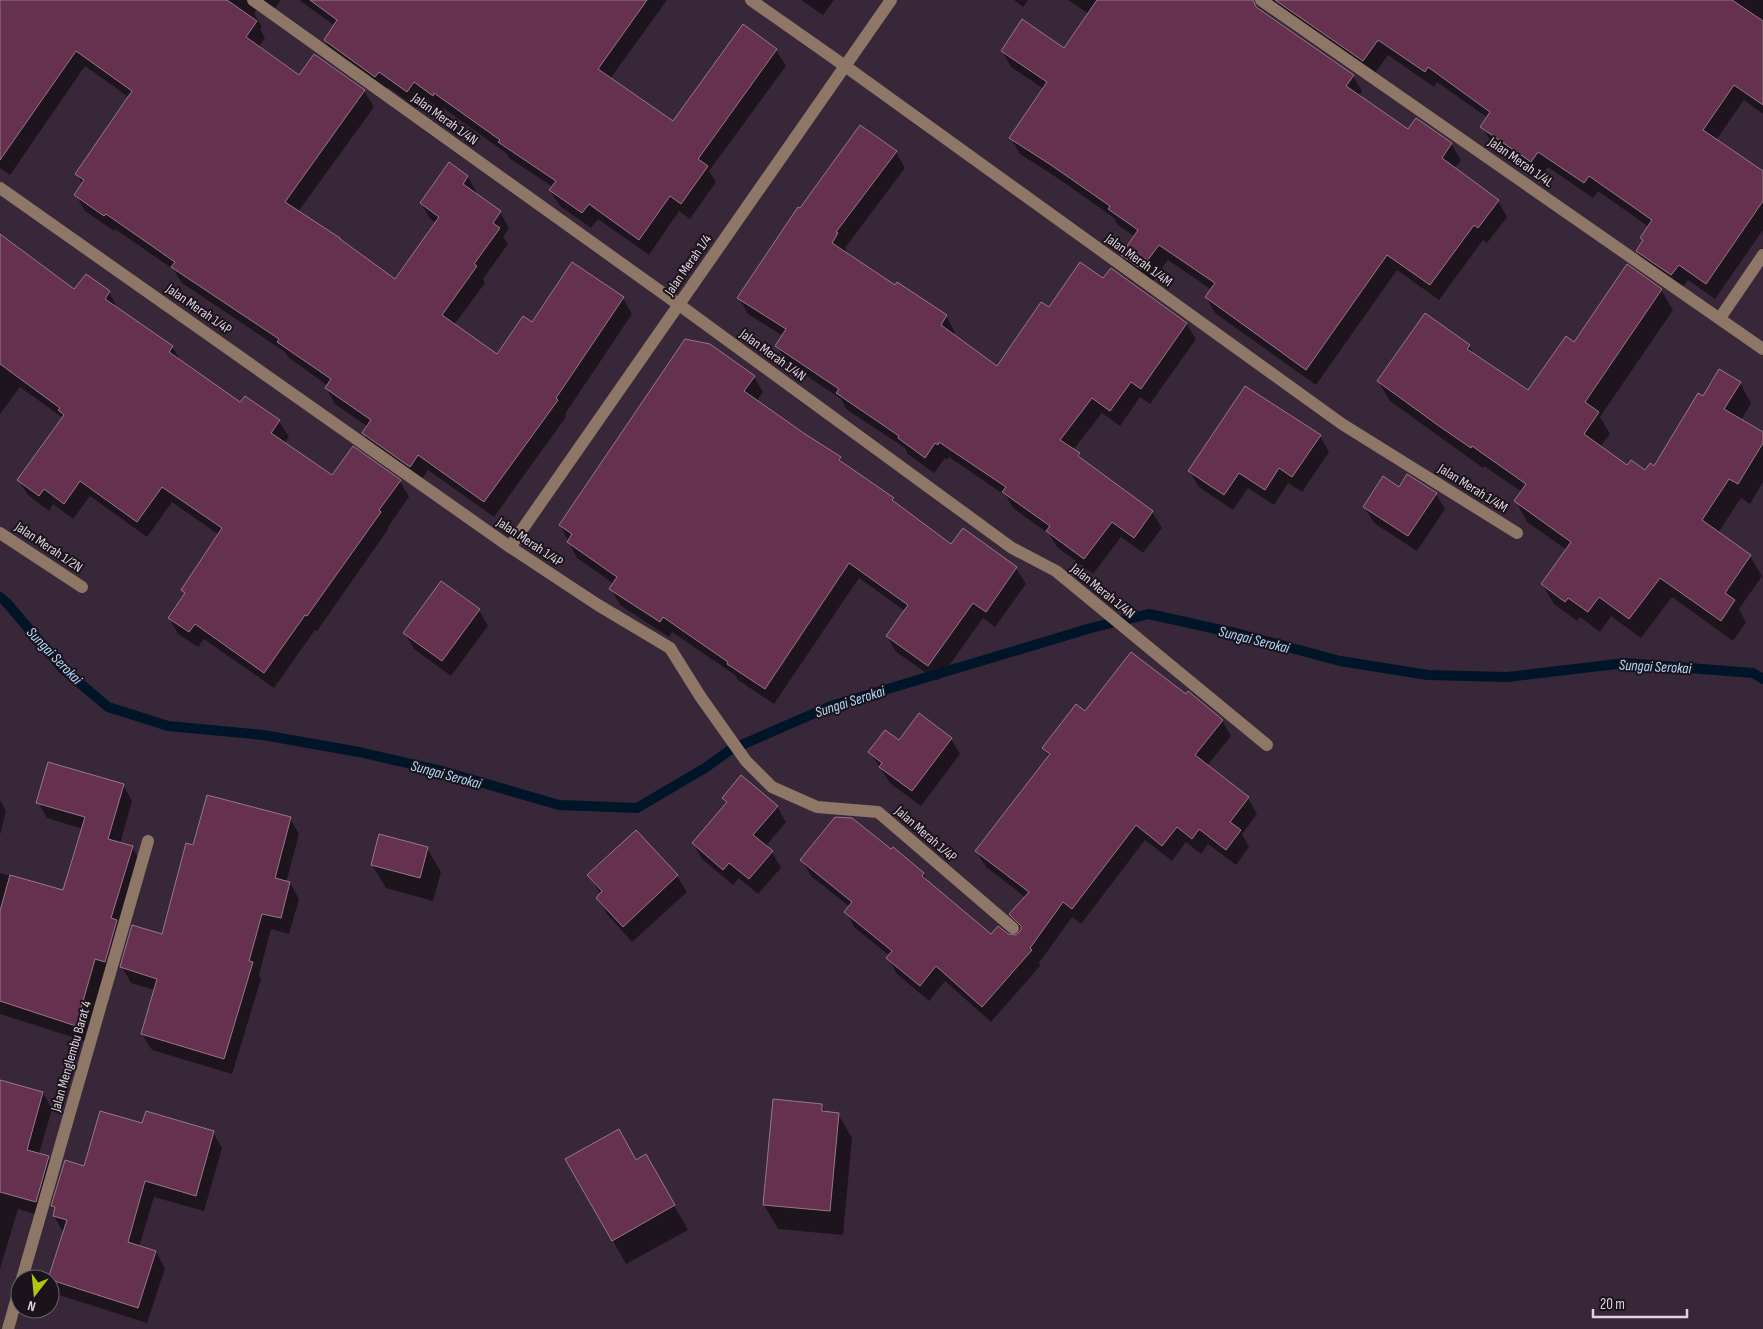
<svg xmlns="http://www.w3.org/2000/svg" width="1763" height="1329" font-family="'Sofia Sans Condensed',sans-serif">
  <rect width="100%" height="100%" fill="#382738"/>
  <g fill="#0007">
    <polygon points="0,0 281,0 272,12 264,7 255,11 255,15 262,27 260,29 265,38 258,48 299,76 314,55 364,91 374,107 298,212 395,280 436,223 430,219 421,203 449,163 468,177 477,193 475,195 500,212 509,228 503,237 508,244 483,279 485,283 454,325 497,355 532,324 623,298 632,314 565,414 566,417 494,517 428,470 420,482 373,449 363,433 368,427 335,404 326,388 328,386 288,357 285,352 182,283 173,269 115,229 114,231 85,211 76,195 83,185 77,174 130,98 85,66 10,175 0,168"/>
    <polygon points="299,0 667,0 610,79 673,123 743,26 776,50 786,66 709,171 716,182 690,219 679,211 649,255 598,219 591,228 560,206 550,191 553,187 509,158 506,153 443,108 442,111 424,97 416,108 388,87 384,92 334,56 325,41 335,26"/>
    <polygon points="801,0 834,0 823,15"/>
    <polygon points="1014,0 1028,0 1023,7"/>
    <polygon points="1068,0 1233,0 1353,76 1362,91 1359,96 1408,131 1416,119 1451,144 1461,160 1454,169 1498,201 1507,217 1487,243 1483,240 1439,300 1397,270 1316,385 1215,313 1206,297 1212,290 1168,260 1151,284 1131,270 1122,255 1135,237 1118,225 1114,218 1062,181 1020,154 1011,138 1044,89 1011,67 1002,51 1065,50 1089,14"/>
    <polygon points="1272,0 1763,0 1763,114 1744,100 1716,140 1763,173 1763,230 1715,299 1688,280 1681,290 1646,267 1637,251 1644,241 1641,238 1649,227 1598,191 1593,198 1548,167 1541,177 1491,142 1482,127 1488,118 1437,82 1434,87 1388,55 1373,76"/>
    <polygon points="896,152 905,168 845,248 847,250 845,253 895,287 946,316 955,332 953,335 997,368 1049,308 1104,280 1186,323 1196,339 1150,404 1140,397 1120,426 1102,413 1073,450 1079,454 1082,460 1152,512 1162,528 1143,553 1121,537 1093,574 1057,547 1049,534 1013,508 1006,496 949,457 947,460 945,458 934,473 908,454 905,448 846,409 841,399 786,362 777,346 783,336 748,314 739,298 800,210"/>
    <polygon points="0,236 75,291 86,275 109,292 118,309 172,346 181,362 240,404 245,398 279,421 289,437 284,444 333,477 400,481 409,497 388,527 389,528 317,631 315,630 274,688 204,639 198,647 178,634 169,618 185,595 182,590 219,535 172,502 147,537 90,496 73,519 53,504 49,511 28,495 18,480 63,418 20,387 0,414"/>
    <polygon points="1661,290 1673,310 1600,417 1610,434 1600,447 1628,467 1645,472 1654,468 1703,398 1740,383 1751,403 1741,420 1763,433 1763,482 1750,504 1741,498 1718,533 1750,556 1762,576 1739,609 1746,622 1733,641 1672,597 1641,638 1611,616 1600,632 1580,617 1577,621 1554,604 1542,584 1567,550 1527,522 1516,501 1522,492 1484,466 1483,468 1390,401 1378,381 1469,346 1475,357 1529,392 1575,344"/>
    <polygon points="754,377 763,392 757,401 840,458 845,466 893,499 897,505 951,545 963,529 1016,568 1026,584 995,627 983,618 938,681 896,652 887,636 905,611 859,578 774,704 738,680 735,675 672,632 669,637 620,605 611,589 614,584 577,558 560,525"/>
    <polygon points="1320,436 1329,452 1302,492 1288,483 1274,505 1248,488 1233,510 1199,487 1189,471"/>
    <polygon points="1399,488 1436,494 1445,509 1417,551 1374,523 1364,507"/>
    <polygon points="479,610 488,626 451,676 414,649 405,633"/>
    <polygon points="1186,695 1222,720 1231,736 1207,766 1248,798 1257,814 1242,834 1249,847 1236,865 1208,844 1201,854 1186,842 1172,861 1145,840 1081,924 1072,917 1039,963 1040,966 991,1022 945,981 929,1001 897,974 888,958 890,956 855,928 846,912 850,907 811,876 802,860 891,851 923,873 930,884 991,935 1015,937 1021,931 1010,914 1025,897 986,867 976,851 1049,757 1043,748 1085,712"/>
    <polygon points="951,739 960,754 921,806 890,783 870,752 899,742"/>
    <polygon points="123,785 132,801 120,844 132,847 141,863 85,1041 0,1014 0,873 64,892 83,829 47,818 38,802"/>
    <polygon points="723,798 777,806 786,822 765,847 772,852 781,868 758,894 739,878 733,885 702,859 693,843 727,804"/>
    <polygon points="0,800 6,811 0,835"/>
    <polygon points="290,818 299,834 286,883 290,883 299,899 289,934 271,929 259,975 261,979 232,1074 152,1050 142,1034 155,990 131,983 122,967 163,936 194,847"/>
    <polygon points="636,832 677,876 687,892 632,942 607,914 597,898 601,895 589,875"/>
    <polygon points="427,848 441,872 433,901 386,888 372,865"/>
    <polygon points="0,1081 43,1093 52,1109 39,1154 48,1157 57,1173 45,1217 18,1209 0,1269"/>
    <polygon points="822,1105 826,1113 838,1114 852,1138 843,1235 778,1229 764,1205"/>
    <polygon points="143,1124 213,1132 222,1148 204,1211 154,1197 139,1247 156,1252 165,1268 147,1323 59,1295 50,1280 63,1232 54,1216 55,1211 53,1206 85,1168"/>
    <polygon points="646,1156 688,1230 626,1264 567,1159 636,1162"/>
  </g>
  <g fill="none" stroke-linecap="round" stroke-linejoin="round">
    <polyline stroke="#001527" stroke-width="10" points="0,597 6,602 63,669 108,707 168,726 263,735 359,752 442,771 559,805 637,808 705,768 730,750 831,706 1091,628 1149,614 1239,634 1340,661 1428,675 1507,677 1625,663 1753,673 1763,679"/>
  </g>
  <g fill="#66314e" stroke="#957987">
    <polygon points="0,0 227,0 257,21 246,37 299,75 314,54 365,90 285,202 340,238 340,239 395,279 439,217 420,203 449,162 468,176 463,184 501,211 493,223 500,228 474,264 477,266 442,315 497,354 523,316 532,322 572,262 624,297 556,398 558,400 484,502 418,455 410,467 362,433 371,420 325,388 331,379 277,342 279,339 171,267 175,262 106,214 104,216 74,195 84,180 75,174 132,91 76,51 0,160"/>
    <polygon points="310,0 647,0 598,69 673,121 743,24 777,49 698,159 708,166 681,204 670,196 639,240 589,204 582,213 549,190 556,181 498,142 500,140 434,93 433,96 414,82 407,92 379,72 375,77 324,40 337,20"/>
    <polygon points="1097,0 1253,0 1256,7 1354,75 1346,86 1408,129 1416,118 1452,143 1442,158 1499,200 1478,228 1474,225 1430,285 1387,255 1306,370 1205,297 1215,283 1159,245 1141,269 1121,255 1138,230 1108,209 1110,206 1051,165 1009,138 1047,82 1001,51 1022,19 1064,48"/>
    <polygon points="1275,0 1732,0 1763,21 1763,105 1734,85 1703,130 1763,171 1763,201 1706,284 1679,265 1671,275 1636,251 1643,240 1640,238 1652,220 1589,176 1584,183 1538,152 1531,162 1480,127 1490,112 1428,67 1425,72 1378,40 1363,61"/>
    <polygon points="860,125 897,151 836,232 838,233 832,243 895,285 897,282 947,315 941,325 997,366 1041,302 1049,307 1080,262 1103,278 1111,268 1187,323 1141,389 1131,382 1110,411 1092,398 1060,440 1080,453 1078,456 1153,511 1134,538 1112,522 1084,559 1046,531 1050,526 1002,492 1006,487 939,442 938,445 935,443 925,458 898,438 899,436 836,393 839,389 775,346 786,329 737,298 798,207 800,208"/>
    <polygon points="0,234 74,289 86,274 110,291 105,299 173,346 169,352 240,402 245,396 280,420 271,433 332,475 353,446 401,480 379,510 381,512 307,616 305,615 264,673 195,624 189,632 168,618 185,593 181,590 222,528 162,487 137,522 80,481 64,504 44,489 39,496 17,480 64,415 58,410 60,408 0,364"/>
    <polygon points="1627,264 1662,289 1585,402 1599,412 1584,434 1627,465 1631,460 1645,470 1650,463 1654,466 1698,393 1703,396 1719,369 1741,382 1724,409 1763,432 1763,443 1738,484 1729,479 1702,520 1751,555 1725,593 1735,600 1721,621 1660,578 1629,619 1599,597 1588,612 1568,598 1565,602 1541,584 1571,542 1514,501 1526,484 1472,446 1471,448 1439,426 1377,381 1425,313 1470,345 1467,349 1528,390 1566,336 1574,342"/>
    <polygon points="685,339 710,344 755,376 744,391 805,434 841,457 839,460 894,498 892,500 951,544 963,528 1017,567 986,612 973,603 928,666 886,636 908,605 849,563 765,689 727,664 728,662 663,617 660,622 609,589 617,577 567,542 572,534 559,525"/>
    <polygon points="1245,386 1321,435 1292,477 1279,468 1265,490 1239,473 1224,495 1188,471"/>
    <polygon points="1407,474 1437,493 1408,536 1363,507 1383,476 1399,487"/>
    <polygon points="441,581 480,609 442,661 403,633"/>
    <polygon points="1131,652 1186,694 1188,691 1223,720 1195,755 1249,797 1230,822 1241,830 1226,850 1199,829 1192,839 1177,827 1162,846 1136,825 1072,909 1063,902 1030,948 1032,950 982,1007 936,966 920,986 886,958 892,951 844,912 852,902 800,860 835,817 852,818 891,849 893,847 924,873 922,876 991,934 998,926 1008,934 1016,935 1021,930 1021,926 1009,914 1029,892 975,851 1050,754 1042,748 1076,704 1085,711"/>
    <polygon points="919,713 952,738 912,791 879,767 882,763 868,752 885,730 899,740"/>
    <polygon points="48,762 124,784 108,839 133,846 111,918 117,920 105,962 95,959 76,1026 0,1001 0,911 10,875 63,890 85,817 36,803"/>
    <polygon points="741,775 778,806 753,835 773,851 749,879 729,863 723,870 692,843 727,802 722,798"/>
    <polygon points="207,795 291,817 275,878 290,882 281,918 262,914 249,961 253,962 224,1059 141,1034 157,979 120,967 132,925 162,934 186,843 193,845"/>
    <polygon points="636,830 678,875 623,927 596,898 602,891 587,875"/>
    <polygon points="379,834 428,847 420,878 371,865"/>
    <polygon points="0,1080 43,1092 27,1150 49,1156 36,1202 0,1192"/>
    <polygon points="773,1099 822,1104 822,1111 839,1113 830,1211 763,1205"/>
    <polygon points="100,1111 142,1123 146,1111 214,1131 196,1196 145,1181 128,1242 156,1251 138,1308 48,1279 67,1220 53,1216 55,1207 51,1206 65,1160 84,1166"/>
    <polygon points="619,1129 636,1160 646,1154 675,1205 612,1241 565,1159"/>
  </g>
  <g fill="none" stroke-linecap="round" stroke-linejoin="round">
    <g stroke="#8e7766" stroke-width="12">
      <polyline points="253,0 678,304 1012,548 1056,571 1267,745"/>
      <polyline points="751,0 845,66 1342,424 1517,533"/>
      <polyline points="1261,0 1763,349"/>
      <polyline points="0,188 510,547 598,605 670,648 700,696 746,761 772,787 817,807 878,812 1013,928"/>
      <polyline points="1720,318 1763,255"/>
      <polyline points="0,533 82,587"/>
      <polyline points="510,547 891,0"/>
      <polyline points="22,1279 148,841"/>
      <polyline points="8,1329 20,1287"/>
    </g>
  </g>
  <g text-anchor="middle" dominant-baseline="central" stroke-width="4" stroke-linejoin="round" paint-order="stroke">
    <g font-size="14" fill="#dfd3de" stroke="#1b131b">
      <text transform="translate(445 119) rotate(36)">Jalan Merah 1/4N</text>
      <text transform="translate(1521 162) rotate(35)">Jalan Merah 1/4L</text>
      <text transform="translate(1139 260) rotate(36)">Jalan Merah 1/4M</text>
      <text transform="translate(688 265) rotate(-55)">Jalan Merah 1/4</text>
      <text transform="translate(199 309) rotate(35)">Jalan Merah 1/4P</text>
      <text transform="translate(773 355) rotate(36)">Jalan Merah 1/4N</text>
      <text transform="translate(1473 488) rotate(32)">Jalan Merah 1/4M</text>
      <text transform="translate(530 542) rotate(34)">Jalan Merah 1/4P</text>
      <text transform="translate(49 547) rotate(34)">Jalan Merah 1/2N</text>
      <text transform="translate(1103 591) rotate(39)">Jalan Merah 1/4N</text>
      <text transform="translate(926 834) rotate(41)">Jalan Merah 1/4P</text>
      <text transform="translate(71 1056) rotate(-74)">Jalan Menglembu Barat 4</text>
    </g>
    <g font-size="15" font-style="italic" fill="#addbfe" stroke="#1b131b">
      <text transform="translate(1254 640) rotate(14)">Sungai Serokai</text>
      <text transform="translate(54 656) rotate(46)">Sungai Serokai</text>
      <text transform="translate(1655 667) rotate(3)">Sungai Serokai</text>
      <text transform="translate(850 702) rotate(-18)">Sungai Serokai</text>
      <text transform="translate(446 775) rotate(15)">Sungai Serokai</text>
    </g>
  </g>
  <g transform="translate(35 1294) rotate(196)"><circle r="24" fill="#1b131b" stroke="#696069"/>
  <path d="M0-4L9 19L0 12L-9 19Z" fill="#aec60b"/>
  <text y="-8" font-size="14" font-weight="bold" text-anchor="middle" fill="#dfd3de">N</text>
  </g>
  <path d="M1593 1309v8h94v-8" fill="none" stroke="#dfd3de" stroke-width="2.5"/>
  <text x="1600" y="1309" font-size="15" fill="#dfd3de" stroke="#1b131b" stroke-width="4" paint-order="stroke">20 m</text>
</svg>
